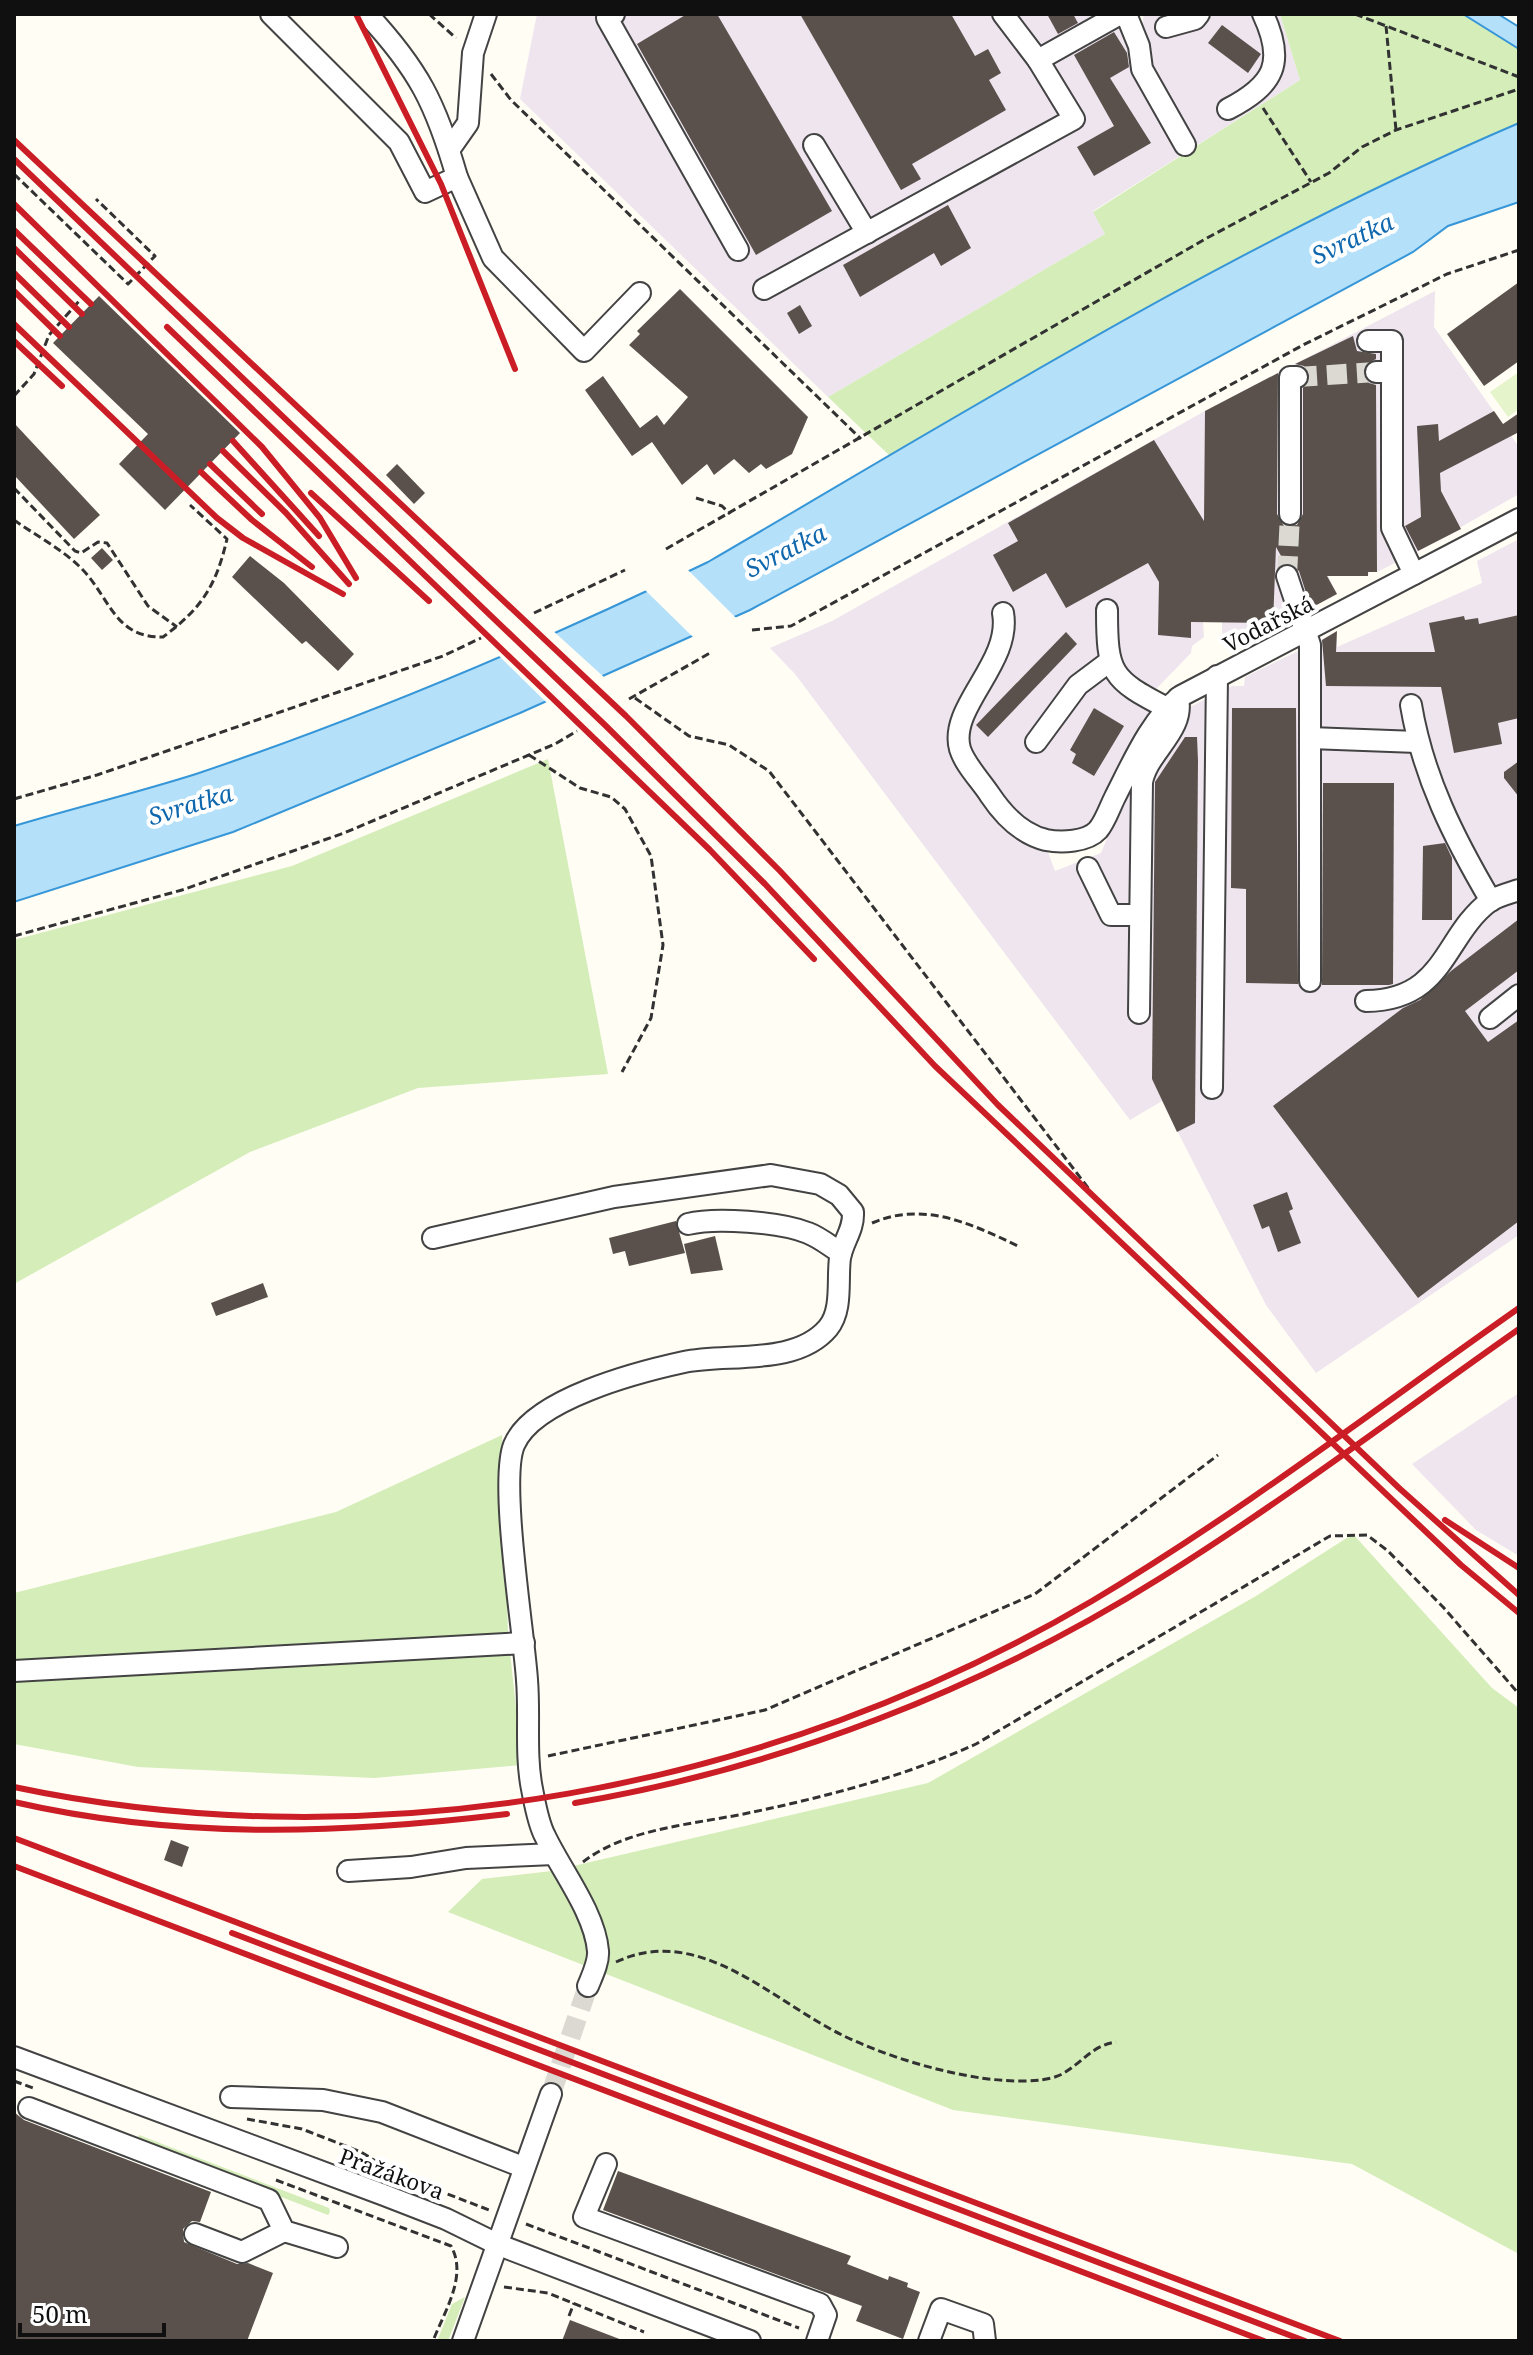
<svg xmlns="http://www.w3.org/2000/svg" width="1533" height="2355" font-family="'Noto Serif',serif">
  <rect width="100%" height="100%" fill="#fffdf4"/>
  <g fill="#eee5ef">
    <polygon points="537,14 1121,14 1140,36 1144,14 1280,14 1300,80 1093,211 1105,234 828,397 520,99"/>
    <polygon points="1435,291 1434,327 1519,447 1519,494 1417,552 1377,572 1369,572 1368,576 1328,576 1337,594 1236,645 1222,633 1222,622 1203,622 1204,637 1192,646 1191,653 1156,689 1160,693 1153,714 1089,827 1046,847 1055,871 1101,853 1134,773 1172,716 1232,686 1244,686 1245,677 1331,635 1337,637 1337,647 1482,583 1477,561 1519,539 1519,1235 1316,1373 1266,1305 1162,1101 1130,1120 795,674 770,648 832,621 1205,411"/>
    <polygon points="1519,1393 1519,1556 1476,1530 1412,1464"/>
  </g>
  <g fill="#d4edb9">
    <path d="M1280,14h183l56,35v74c-220,94 -422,213 -629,333l-62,-59 277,-163 -12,-22 207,-132z"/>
    <polygon points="548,759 608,1074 418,1088 250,1152 14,1284 14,940 292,866"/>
    <polygon points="502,1435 508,1633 522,1765 374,1778 138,1767 14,1744 14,1593 336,1512"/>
    <polygon points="1353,1534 1492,1688 1519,1708 1519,2254 1352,2164 953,2110 448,1912 482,1879 552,1871 928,1783 1256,1596"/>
    <polygon points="139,2135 329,2208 330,2212 328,2215 136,2141"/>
    <polygon points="465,2297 448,2341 437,2341 452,2304"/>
  </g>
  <polygon fill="#e6f4cc" points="1519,372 1519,409 1508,417 1490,392"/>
  <g fill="#b4e0fa" stroke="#3696d7" stroke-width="2">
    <polygon points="1463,14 1498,14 1519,27 1519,49"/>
    <path d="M1519,123v79l-71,24 -35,26 -663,358 -230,103 -287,119 -219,70v-76c60,-18 122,-33 182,-52 175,-59 346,-132 512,-212 266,-155 528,-318 811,-439z"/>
  </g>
  <g fill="#fffdf4">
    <polygon points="686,568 735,617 739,619 695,639 644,589"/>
    <polygon points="551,629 605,678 548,704 496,653"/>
  </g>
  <g fill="#5a514c">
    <polygon points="687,14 717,14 832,211 756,255 637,44"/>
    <polygon points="800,14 951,14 975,56 988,49 1001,73 989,80 1006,110 912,164 921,179 901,190"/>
    <polygon points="1047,14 1073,14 1078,23 1058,34"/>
    <polygon points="1222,25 1261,54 1248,73 1208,43"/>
    <polygon points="1114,32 1127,53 1129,67 1110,78 1151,143 1094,176 1077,147 1114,126 1074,55"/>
    <polygon points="948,205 971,248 941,266 934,253 860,297 843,265"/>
    <polygon points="1519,282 1519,361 1484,386 1447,334"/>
    <polygon points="680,289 808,417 792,454 766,469 761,464 749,473 734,459 714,475 707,464 682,485 652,442 632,456 585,390 603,376 640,428 657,415 664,425 688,397 629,345 640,334 637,331"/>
    <polygon points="99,296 240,433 165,510 119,464 148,434 53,343"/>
    <polygon points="800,305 812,326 799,334 787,313"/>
    <polygon points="1353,336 1357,351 1376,354 1376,359 1365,365 1363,373 1369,383 1376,385 1377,572 1368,572 1368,576 1327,576 1337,594 1311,608 1299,571 1285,563 1276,547 1273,623 1191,622 1191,638 1158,635 1159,582 1148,563 1066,608 1046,573 1013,592 993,555 1018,541 1008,523 1154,440 1204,521 1205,411 1278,373 1277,514 1284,526 1297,525 1303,514 1303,388 1310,376 1304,366 1295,364"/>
    <polygon points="1494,411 1503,424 1519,413 1519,432 1440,473 1441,491 1461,529 1418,551 1405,526 1421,517 1417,426 1438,424 1439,441"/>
    <polygon points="14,423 100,515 74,539 14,475"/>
    <polygon points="397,464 425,493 414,504 386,475"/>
    <polygon points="102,548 113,560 102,570 91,558"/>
    <polygon points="250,556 284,583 354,654 338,671 306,641 302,644 232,577"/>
    <polygon points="1519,615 1519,718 1498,723 1502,744 1454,753 1441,687 1326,686 1322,640 1337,631 1336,652 1435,652 1429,623 1464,616 1465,620 1478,618 1479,624"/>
    <polygon points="1066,632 1077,644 988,737 976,725"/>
    <polygon points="1094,708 1124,726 1094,776 1072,763 1076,754 1070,750"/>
    <polygon points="1232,708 1296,708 1298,984 1246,983 1246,889 1231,888"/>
    <polygon points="1185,737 1197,737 1198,761 1195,1123 1177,1132 1152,1079 1155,782"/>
    <polygon points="1519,761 1519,797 1504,778 1504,772"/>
    <polygon points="1323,783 1394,783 1393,984 1389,985 1322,985"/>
    <polygon points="1445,843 1452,858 1452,920 1422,920 1423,846"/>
    <polygon points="1519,919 1519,970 1465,1011 1488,1042 1519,1020 1519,1221 1418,1298 1273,1106 1403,1008 1420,1000 1451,971"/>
    <polygon points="1287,1192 1293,1209 1289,1211 1301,1243 1278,1252 1269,1226 1262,1229 1253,1205"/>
    <polygon points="676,1221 685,1253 629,1266 625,1251 613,1254 609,1238"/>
    <polygon points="715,1236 723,1270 691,1274 684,1244"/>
    <polygon points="263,1283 268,1297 216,1316 211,1303"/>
    <polygon points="171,1840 189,1847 182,1867 164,1860"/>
    <polygon points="14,2112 24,2120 211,2192 200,2222 192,2221 183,2229 184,2242 237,2264 248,2263 273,2273 247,2341 14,2341"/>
    <polygon points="618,2171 851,2256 847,2264 888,2280 889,2276 908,2283 907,2287 920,2292 903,2339 856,2321 862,2306 603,2210"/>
    <polygon points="570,2320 622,2340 622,2341 562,2341"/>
  </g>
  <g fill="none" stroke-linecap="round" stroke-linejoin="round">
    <g stroke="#dbd9d2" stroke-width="20" stroke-dasharray="20 10" stroke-linecap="butt">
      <polyline points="1297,377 1376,372"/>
      <polyline points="1287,576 1290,514"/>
      <polyline points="551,2094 588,1986"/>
    </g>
    <g stroke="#434343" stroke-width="24">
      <g id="minor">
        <path d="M271,14l128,128 26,50 32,-15c-21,-73 -38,-107 -90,-163"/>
        <polyline points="614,14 607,18 738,250"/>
        <polyline points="1003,14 1038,60"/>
        <polyline points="1126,14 1139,46 1142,69 1185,145"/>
        <polyline points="1166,27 1195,19 1199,14"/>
        <path d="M1228,109c46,-24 58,-46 35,-95"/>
        <polyline points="814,145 867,233"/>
        <polyline points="449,150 468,123 473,53 486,14"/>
        <polyline points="457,177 493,258 584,351 640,293"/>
        <polyline points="764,289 1074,119 1038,60 1120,14"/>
        <polyline points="1368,341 1392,341 1392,372"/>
        <polyline points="1376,372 1392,372 1392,528 1414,574"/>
        <polyline points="1290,514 1290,377 1297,377"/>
        <polyline points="1287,576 1310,645 1310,981"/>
        <path d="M1107,610c0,64 4,69 60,98"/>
        <path d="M1003,613c9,50 -55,94 -43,136 5,16 21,32 30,46 14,21 31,39 56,45 15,3 41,2 52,-10 7,-8 12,-23 17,-33 17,-33 36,-78 66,-101l338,-177"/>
        <path d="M1411,705c12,72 43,133 80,196"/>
        <polyline points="1310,738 1417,742"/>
        <polyline points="1036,742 1078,685 1110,661"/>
        <polyline points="1088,868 1111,915 1140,915"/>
        <path d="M1366,1001c80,-1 77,-65 124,-100 8,-5 20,-8 29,-11"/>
        <path d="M1139,1013l3,-231c6,-31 43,-51 36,-84"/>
        <polyline points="1490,1018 1519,995"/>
        <polyline points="1212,1088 1217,676"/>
        <path d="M688,1224c27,-7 93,-2 120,9 11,4 22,13 33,20"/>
        <path d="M433,1238l181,-41 157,-22 49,9 19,11 14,17c1,18 -10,29 -13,46 -3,22 3,52 -12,70 -32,38 -100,25 -144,34 -46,10 -151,37 -170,83 -15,37 10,188 13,235 3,36 -2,74 5,109 3,15 6,34 13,47 16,34 50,77 53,115 1,11 -6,25 -10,35"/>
        <polyline points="14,1671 524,1643"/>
        <polyline points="348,1871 411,1867 466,1858 554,1854"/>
        <polyline points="14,2057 384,2195 446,2219 499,2245 750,2341"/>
        <polyline points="231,2097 323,2100 382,2112 523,2167"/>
        <polyline points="29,2108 269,2200 284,2231 337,2247"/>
        <polyline points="606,2164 584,2217 820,2304 826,2315 817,2341"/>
        <polyline points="195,2234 242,2252 284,2231"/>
        <polyline points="463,2341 551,2094"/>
        <polyline points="929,2341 941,2309 983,2324 985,2341"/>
      </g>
    </g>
    <g stroke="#323232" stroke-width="3" stroke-dasharray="8 4" stroke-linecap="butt">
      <polyline points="429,14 456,38"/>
      <polyline points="1355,14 1519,77"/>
      <polyline points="1386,26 1396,130"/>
      <polyline points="491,74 511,100 861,439"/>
      <polyline points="1263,108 1311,182"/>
      <polyline points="14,174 128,284 155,256 96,199"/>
      <polyline points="14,396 34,374 49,335 79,301"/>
      <polyline points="14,488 75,551 81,553 98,542 107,543 148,606 177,627"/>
      <polyline points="696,498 722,506 730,514"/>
      <path d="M14,520c21,15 48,29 67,48 29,29 33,70 82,69 39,-29 53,-51 64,-98l-37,-34"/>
      <polyline points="666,549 1207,238 1329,173 1362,147 1396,130 1519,89"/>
      <polyline points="534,613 625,570"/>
      <polyline points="752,630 791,626 1303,345 1447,274 1519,250"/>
      <polyline points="635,698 689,736 729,745 769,771 1089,1189"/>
      <polyline points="629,699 710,653"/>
      <polyline points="529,755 580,788 611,797 625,809 651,856 663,945 651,1018 622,1072"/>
      <polyline points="14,799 97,775 443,656 481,638"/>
      <polyline points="14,936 182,890 344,833 555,744 577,731"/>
      <path d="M872,1223c51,-22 98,0 146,23"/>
      <polyline points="548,1756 765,1710 1035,1594 1218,1455"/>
      <path d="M583,1862c45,-35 116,-38 170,-50 76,-16 152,-36 223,-68l354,-208 37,-1 21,16 55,56 76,87"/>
      <path d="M616,1962c83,-39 155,38 226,73 41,20 93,36 139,43 20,3 60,6 79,-3 22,-11 30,-29 56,-33"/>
      <polyline points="14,2081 33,2088"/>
      <polyline points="247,2119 302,2129 361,2152 398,2175 489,2210"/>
      <path d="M276,2180l175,66c17,30 -7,66 -18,95"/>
      <polyline points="526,2224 799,2328"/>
      <polyline points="504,2287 548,2293 644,2332"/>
      <polyline points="569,2316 574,2303"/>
    </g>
    <use href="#minor" stroke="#fff" stroke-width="20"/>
    <g stroke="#cb1d25" stroke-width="6">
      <polyline points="356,14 441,184 515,369"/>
      <polyline points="14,140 626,716 780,871 998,1105 1399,1488 1519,1595"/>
      <polyline points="14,159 606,726 765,884 935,1066 1461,1565 1519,1613"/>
      <polyline points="14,204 262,447 320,518 356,578"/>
      <polyline points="14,230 91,304"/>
      <polyline points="14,248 82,314"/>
      <polyline points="14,273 69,327"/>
      <polyline points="14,291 60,336"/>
      <polyline points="14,324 217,518 243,538 343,594"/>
      <polyline points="167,327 710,850 814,959"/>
      <polyline points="14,341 62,386"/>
      <polyline points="233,441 319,536"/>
      <polyline points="223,451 286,513 349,584"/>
      <polyline points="210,464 262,514"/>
      <polyline points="201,472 252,520 312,567"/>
      <polyline points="311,493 429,601"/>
      <polyline points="1445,1520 1519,1568"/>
      <path d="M14,1787c363,77 759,2 1078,-186 148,-88 286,-194 427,-293"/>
      <path d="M14,1802c165,38 327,32 493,12"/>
      <path d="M575,1803c206,-35 410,-115 587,-226 123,-77 239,-165 357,-248"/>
      <polyline points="14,1838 1340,2341"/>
      <polyline points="14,1866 1264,2341"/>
      <polyline points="232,1933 1305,2341"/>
    </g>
  </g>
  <g text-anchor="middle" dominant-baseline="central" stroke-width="8" stroke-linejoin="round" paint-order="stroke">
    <g font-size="22" fill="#101010" stroke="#fff">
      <text transform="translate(1268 623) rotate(-27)">Vodařská</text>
      <text transform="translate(392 2173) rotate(20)">Pražákova</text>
    </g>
    <g font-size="24" font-style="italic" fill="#0f67ad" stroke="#fff">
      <text transform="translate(1352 238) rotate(-25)">Svratka</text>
      <text transform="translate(785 550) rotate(-27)">Svratka</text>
      <text transform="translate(190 804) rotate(-17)">Svratka</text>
    </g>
  </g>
  <rect width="1533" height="2355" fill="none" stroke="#101010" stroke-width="32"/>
  <path d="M20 2323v12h144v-12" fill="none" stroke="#101010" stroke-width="4"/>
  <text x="32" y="2323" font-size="24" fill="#101010" stroke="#ffffff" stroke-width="6" paint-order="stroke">50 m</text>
</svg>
